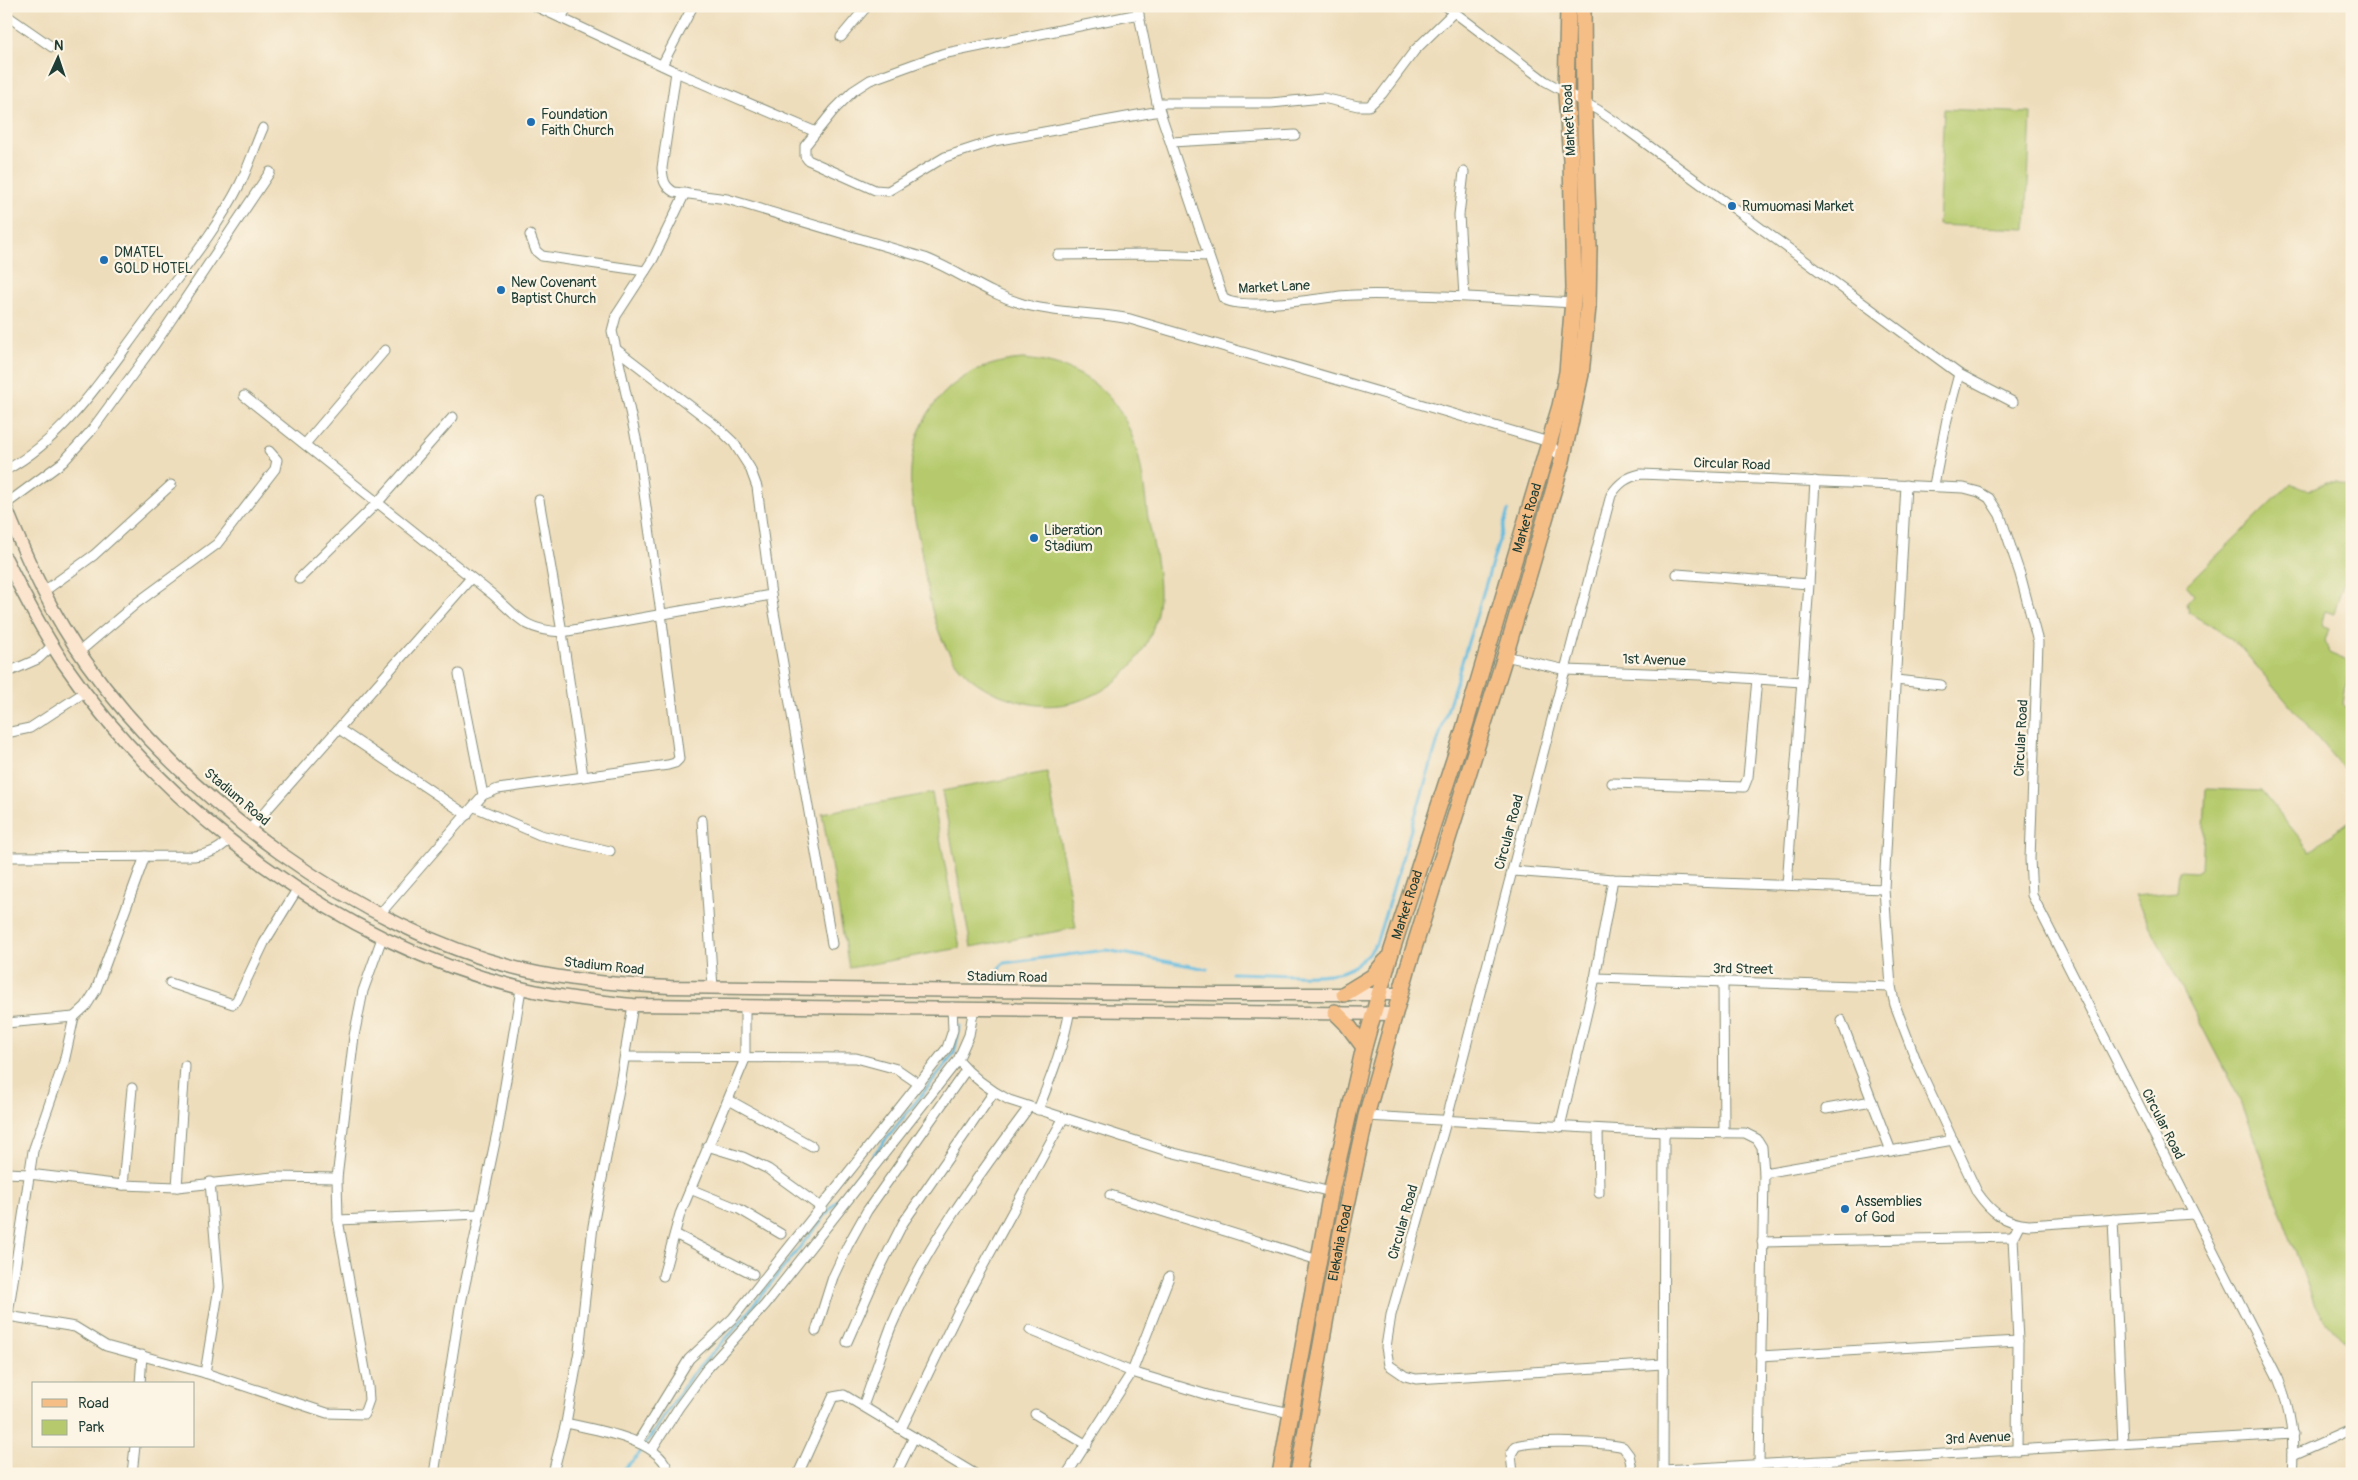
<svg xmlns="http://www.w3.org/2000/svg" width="2358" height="1480" font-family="Pangolin,sans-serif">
  <rect width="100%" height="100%" fill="#fcf5e5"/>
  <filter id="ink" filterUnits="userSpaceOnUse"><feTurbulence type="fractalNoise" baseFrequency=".02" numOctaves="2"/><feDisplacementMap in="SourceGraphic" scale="10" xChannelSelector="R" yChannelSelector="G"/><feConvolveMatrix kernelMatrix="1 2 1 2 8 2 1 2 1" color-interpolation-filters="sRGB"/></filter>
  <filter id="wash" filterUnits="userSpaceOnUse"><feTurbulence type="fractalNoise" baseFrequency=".0096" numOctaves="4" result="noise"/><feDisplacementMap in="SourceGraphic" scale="20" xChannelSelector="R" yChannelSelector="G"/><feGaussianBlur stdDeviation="1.12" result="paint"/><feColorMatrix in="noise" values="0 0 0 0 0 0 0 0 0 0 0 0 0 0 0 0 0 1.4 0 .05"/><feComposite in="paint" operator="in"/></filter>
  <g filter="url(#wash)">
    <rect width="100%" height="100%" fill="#edb"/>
    <g fill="#b6ca6d" stroke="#6a8450">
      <polygon points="1944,109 2031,113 2026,229 1938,225"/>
      <path d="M1023,359c59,5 98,34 114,92 6,22 8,45 11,67 5,25 11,50 11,76 -1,56 -45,105 -100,111 -17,2 -32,-1 -47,-6 -73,-21 -81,-84 -91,-149 -5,-26 -12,-54 -10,-81 5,-63 49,-106 112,-110z"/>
      <path d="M2326,482h11l15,6v65l-18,61 -9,-3 -4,14 8,3 -4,13 4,12 21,9 -7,42 9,9v66l-110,-130 -27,-21 -26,-15 -2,-10 7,-8 -8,-9 105,-103c15,9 20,9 35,-1z"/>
      <polygon points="1047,772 1076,928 971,947 942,791"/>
      <polygon points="2206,789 2262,791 2310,851 2352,819 2352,1351 2320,1314 2314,1303 2239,1098 2134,896 2177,892 2179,871 2196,872 2202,869"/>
      <polygon points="932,793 960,948 849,968 822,813"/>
    </g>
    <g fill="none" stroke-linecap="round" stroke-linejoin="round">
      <g stroke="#62bbdf" stroke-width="3">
        <path d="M1232,973c25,0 92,6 112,-2 15,-6 24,-15 32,-27l132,-433"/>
        <polyline points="996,979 1000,967 1004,963 1106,950 1207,969"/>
        <polyline points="619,1474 639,1454 691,1376 732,1332 943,1068 954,1053 960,1026"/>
      </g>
    </g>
  </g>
  <g filter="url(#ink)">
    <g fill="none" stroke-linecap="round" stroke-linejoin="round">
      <g stroke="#868d78" stroke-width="11">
        <g id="street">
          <polyline points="535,6 676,72 816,132"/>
          <path d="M1137,6l20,97 66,195c15,13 95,1 117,-2 24,-3 48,-1 72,-1 54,1 107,5 161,8"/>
          <polyline points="1446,6 1545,81 1598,110 1626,129 1959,374 2013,402"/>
          <polyline points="1139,14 942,54 870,80 853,91 834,110 805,146 805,156 808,160 875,190 888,191 945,157 994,141 1160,111"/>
          <polyline points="6,15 52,47"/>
          <polyline points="561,18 568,6"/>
          <polyline points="841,37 867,6"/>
          <polyline points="662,65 693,6"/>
          <path d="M676,72l-14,96c1,12 2,18 12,24l53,7 198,59c36,14 60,35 98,46 34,10 72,8 107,15l419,123 13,18"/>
          <polyline points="1157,103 1271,103 1323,98 1358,106 1369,106 1382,94 1415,50 1453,13"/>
          <polyline points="1171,142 1295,135"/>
          <polyline points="530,235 536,251 542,256 645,271"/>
          <polyline points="1058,255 1152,254 1208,256"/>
          <polyline points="1464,296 1459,215 1464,172"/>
          <polyline points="616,349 715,425 734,443 750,468 757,487 771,595 832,944"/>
          <path d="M244,396l248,198c27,24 32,36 70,38l209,-37"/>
          <polyline points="305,444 385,350"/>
          <path d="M6,470c63,-34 103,-102 146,-158 31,-42 64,-81 88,-128 9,-18 15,-38 23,-56"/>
          <path d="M1906,485l-22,404 7,98 4,18 24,63 58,124c13,19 27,31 52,33l164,-11"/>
          <polyline points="1934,485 1947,419 1959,374"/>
          <polyline points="539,500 562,632 583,776"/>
          <polyline points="6,504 63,462 91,431 155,344 270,172"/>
          <polyline points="1677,574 1809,584"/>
          <polyline points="299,579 378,502 453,417"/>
          <polyline points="43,592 94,555 171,485"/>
          <polyline points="79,652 138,602 217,544 275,469 277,460 269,451"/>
          <polyline points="1505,656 1566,670 1700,675 1802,682"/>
          <polyline points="6,673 38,659 53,645"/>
          <polyline points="459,674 483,795"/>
          <polyline points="1896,680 1941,685"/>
          <polyline points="339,729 467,815"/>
          <polyline points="6,733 30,728 85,692"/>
          <polyline points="1612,783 1744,787 1748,777 1757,679"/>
          <polyline points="475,807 540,835 610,851"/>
          <polyline points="702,820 713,988"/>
          <polyline points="250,829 471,578"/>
          <path d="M6,857l188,-1c16,-2 24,-6 35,-16"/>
          <polyline points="1513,871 1613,879 1884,889"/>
          <polyline points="1787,885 1809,584 1815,481"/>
          <polyline points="379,915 483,795 498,789 668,765 675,763 679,759 661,613 637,443 612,331 616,316 653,259 685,193"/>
          <polyline points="1595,978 1891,987"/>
          <polyline points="170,983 233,1004 237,1000 264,943 298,888"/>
          <polyline points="1723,983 1724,1133"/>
          <polyline points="1841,1020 1891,1151"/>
          <polyline points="6,1023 74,1017"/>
          <polyline points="625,1057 856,1058 897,1069 919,1084"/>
          <path d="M958,1060c14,17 32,30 51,40l161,52 161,40"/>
          <polyline points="729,1100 812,1146"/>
          <polyline points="1826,1109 1872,1101"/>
          <path d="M1038,1110c13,-33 26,-65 32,-101"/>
          <polyline points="1366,1116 1664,1132 1745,1133 1757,1139 1762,1147 1764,1173 1759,1464"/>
          <polyline points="1560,1127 1595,978 1613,879"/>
          <polyline points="1598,1129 1599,1193"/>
          <polyline points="707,1146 743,1157 768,1169 822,1208"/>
          <polyline points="6,1173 29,1174 123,1185 177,1187 273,1177 337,1178"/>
          <polyline points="1764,1173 1953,1140"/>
          <polyline points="123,1185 132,1088"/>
          <polyline points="177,1187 185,1066"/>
          <polyline points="690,1189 739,1209 781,1234"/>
          <polyline points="1110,1195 1318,1260"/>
          <polyline points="2113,1219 2123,1444"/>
          <polyline points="338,1220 480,1214"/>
          <polyline points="675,1234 753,1274"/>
          <polyline points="1762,1242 2013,1237"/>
          <polyline points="663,1276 680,1214 745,1059 745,1005"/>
          <polyline points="8,1316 75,1327 106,1346 205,1373 327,1413 364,1414 369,1400 368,1386 338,1220 337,1178 354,1036 363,991 382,938"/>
          <polyline points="6,1327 33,1151 64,1062 74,1017 86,1006 96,990 145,856"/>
          <polyline points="1030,1330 1132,1372 1214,1397 1291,1413"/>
          <polyline points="816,1331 833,1277 848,1245 867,1211 966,1070"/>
          <polyline points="847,1342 877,1274 903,1223 994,1092"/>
          <polyline points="1760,1356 2018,1341"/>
          <path d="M1663,1364l-247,15 -11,-3 -16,-11 -3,-18 5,-32 55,-193 165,-627c8,-12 16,-18 30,-21l323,14 15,4 10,6 11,17 20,59 18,68 -8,217 2,36 246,483c13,32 17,61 14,96"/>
          <polyline points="205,1373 219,1287 210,1182"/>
          <polyline points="140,1384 142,1355"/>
          <path d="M863,1406c10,-26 18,-53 28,-79 34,-80 87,-151 138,-220"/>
          <polyline points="1035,1414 1087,1445"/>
          <path d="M566,1423c29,7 97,16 103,51"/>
          <polyline points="901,1429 959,1310 1063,1119"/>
          <polyline points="638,1442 689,1359 733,1318 947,1048 953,1030 952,1007"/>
          <polyline points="652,1449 679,1407 706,1370 765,1305 958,1060 969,1035 974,1008"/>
          <polyline points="2017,1450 2018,1341 2013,1237 2019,1225"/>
          <polyline points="2293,1455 2352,1429"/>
          <polyline points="554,1469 566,1423 579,1351 593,1226 620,1084 633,1005"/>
          <polyline points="1663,1470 2293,1434"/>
          <polyline points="132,1474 135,1446"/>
          <polyline points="434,1474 460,1308 498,1128 521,989"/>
          <polyline points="798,1474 833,1397 844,1395 975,1474"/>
          <polyline points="896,1474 914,1437"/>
          <polyline points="1067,1474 1132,1372 1169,1277"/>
          <path d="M1513,1474l-2,-20 5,-8c19,-6 87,-4 107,1l6,8 4,19"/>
          <polyline points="1663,1474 1664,1132"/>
        </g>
      </g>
      <g stroke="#868d78" stroke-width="15">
        <g id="secondary">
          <path d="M6,508c22,54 46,107 80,154 97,137 274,269 438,308 48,11 97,15 146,17l547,7h183"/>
          <path d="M6,559c17,35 35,70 57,103 103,151 279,283 458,326 37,9 74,13 112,17l762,9"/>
        </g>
      </g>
      <g stroke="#868d78" stroke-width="18">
        <g id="primary">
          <polyline points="1344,994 1372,977 1386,961"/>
          <polyline points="1335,1012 1346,1023 1364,1047"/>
          <path id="s1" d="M1280,1474l51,-282 33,-145 25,-88 75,-230 96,-323 7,-34 7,-84 -3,-128 -5,-66 2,-88"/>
          <path id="s2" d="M1298,1474l43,-241 25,-117 42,-149 97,-311 57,-195 19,-87 7,-67 1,-59 -5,-146 -1,-96"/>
        </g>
      </g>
      <use href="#street" stroke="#fff" stroke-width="9"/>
      <use href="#secondary" stroke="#fbe5cf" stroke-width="12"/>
      <use href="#primary" stroke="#f6be87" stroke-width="15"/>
    </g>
  </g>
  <g fill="#1f6fb2" stroke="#fcf5e5" stroke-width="2">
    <circle cx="531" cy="122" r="5"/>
    <circle cx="1732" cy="206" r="5"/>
    <circle cx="104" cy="260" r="5"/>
    <circle cx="501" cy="290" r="5"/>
    <circle cx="1034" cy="538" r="5"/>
    <circle cx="1845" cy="1209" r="5"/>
  </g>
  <g text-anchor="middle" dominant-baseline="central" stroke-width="4.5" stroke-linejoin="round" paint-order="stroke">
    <g font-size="14" fill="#1f3d34" stroke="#fcf5e5" text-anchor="start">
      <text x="541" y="114">Foundation<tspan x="541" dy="16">Faith Church</tspan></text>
      <text x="1742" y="206">Rumuomasi Market</text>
      <text x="114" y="252">DMATEL<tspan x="114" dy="16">GOLD HOTEL</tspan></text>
      <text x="511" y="282">New Covenant<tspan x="511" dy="16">Baptist Church</tspan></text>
      <text x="1044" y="530">Liberation<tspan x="1044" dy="16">Stadium</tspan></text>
      <text x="1855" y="1201">Assemblies<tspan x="1855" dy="16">of God</tspan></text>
    </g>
    <g font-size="14" fill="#1f3d34" stroke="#fcf5e5">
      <text transform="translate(1569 120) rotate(-93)">Market Road</text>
      <text transform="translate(1274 287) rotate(-3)">Market Lane</text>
      <text transform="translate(1732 464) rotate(2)">Circular Road</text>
      <text stroke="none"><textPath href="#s1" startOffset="989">Market Road</textPath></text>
      <text transform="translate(1654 660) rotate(2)">1st Avenue</text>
      <text transform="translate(2021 738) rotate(-87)">Circular Road</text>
      <text transform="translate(237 797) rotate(40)">Stadium Road</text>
      <text transform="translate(1509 832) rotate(-75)">Circular Road</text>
      <text stroke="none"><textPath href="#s1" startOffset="584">Market Road</textPath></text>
      <text transform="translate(604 966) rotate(6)">Stadium Road</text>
      <text transform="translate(1743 969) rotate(1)">3rd Street</text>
      <text transform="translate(1007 977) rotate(1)">Stadium Road</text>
      <text transform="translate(2163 1124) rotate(63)">Circular Road</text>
      <text transform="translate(1403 1222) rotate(-74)">Circular Road</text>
      <text stroke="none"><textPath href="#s2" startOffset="235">Elekahia Road</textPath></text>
      <text transform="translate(1978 1438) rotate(-3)">3rd Avenue</text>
    </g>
  </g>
  <rect width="2358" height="1480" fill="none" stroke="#fcf5e5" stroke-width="25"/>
  <rect x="32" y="1382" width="162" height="65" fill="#fcf5e5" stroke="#a4ab9e"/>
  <rect x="42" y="1399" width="25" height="8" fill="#f6be87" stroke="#a4ab9e"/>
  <text x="78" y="1408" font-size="15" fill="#1f3d34">Road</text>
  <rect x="42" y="1420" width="25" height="15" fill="#b6ca6d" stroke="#a4ab9e"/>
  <text x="78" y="1432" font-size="15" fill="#1f3d34">Park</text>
  <g transform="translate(58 58) rotate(3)" stroke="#fcf5e5" stroke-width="4" paint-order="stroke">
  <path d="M0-4L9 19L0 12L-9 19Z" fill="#1f3d34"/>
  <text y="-8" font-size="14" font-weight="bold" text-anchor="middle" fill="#1f3d34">N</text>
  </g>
</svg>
